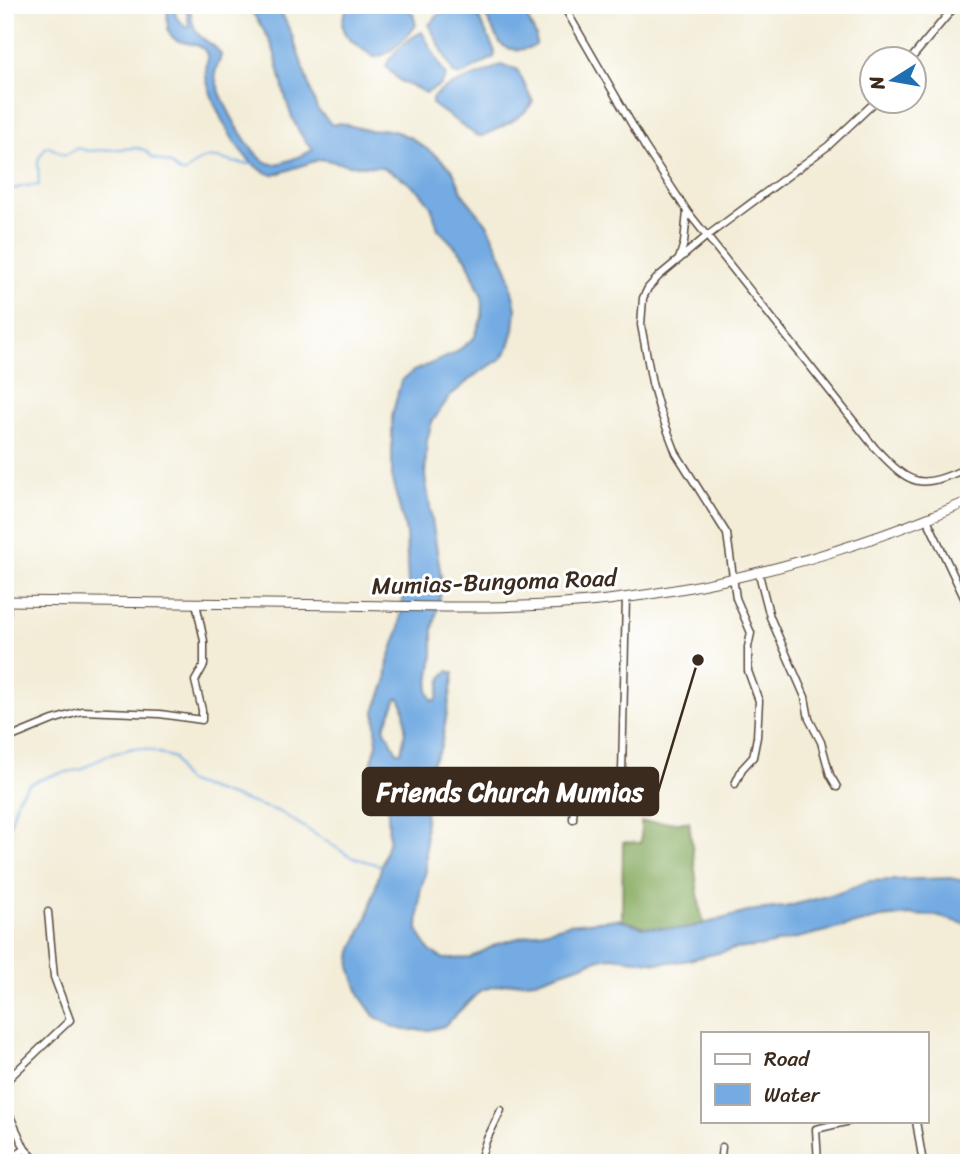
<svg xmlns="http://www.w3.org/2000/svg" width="974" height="1168" font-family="Sriracha,sans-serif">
  <rect width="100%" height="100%" fill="#fff"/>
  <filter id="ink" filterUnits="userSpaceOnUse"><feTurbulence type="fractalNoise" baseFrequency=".0143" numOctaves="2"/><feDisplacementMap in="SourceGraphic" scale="14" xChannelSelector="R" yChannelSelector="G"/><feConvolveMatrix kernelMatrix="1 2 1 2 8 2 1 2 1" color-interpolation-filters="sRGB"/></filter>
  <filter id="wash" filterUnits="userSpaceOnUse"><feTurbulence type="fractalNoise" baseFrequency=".00686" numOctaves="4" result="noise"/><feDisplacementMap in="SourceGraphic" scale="28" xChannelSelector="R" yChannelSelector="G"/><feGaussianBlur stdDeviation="1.57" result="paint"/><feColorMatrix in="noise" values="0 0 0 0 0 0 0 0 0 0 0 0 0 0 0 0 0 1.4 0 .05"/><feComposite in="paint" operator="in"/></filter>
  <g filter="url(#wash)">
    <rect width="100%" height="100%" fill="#f3edd8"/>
    <polygon fill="#88ac62" stroke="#626b40" stroke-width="2" points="641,822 689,822 700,909 704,924 684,929 653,929 622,920 623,842 641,843"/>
    <g fill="#73abe2" stroke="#576a80" stroke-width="2" fill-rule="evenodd">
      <path d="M168,5h7l1,12 10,10 3,-1 -3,-21h4c1,10 2,22 9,30 7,8 16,8 22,20 -1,7 -6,14 -6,20 2,19 37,88 57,89 9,1 33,-10 41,-14 -29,-32 -28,-63 -40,-102 -6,-15 -17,-30 -26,-43h31l14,30 25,74 15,16 8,-2 31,8 11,-2 15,3 14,6 27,19 14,12 12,27 23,28 21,46 8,39 -2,21 -6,19 -6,9 -28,18 -24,20 -18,26 -5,18 -2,36 16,100v16l-8,37v26l-5,35 4,11 5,-2c4,-11 1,-21 11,-28l6,2 -13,74 -10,18 -6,21 1,84 -6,23 -2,35 1,6 11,17 14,8 26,-1 27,-14 72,-20 49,-5 24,8 42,2 71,-19 30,-3 57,-15 26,-11 82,-3 19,4v43l-33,-9 -26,-1 -29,3 -117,28 -29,3 -51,12 -25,2 -47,-6 -12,2 -65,22 -30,3 -24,6 -37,36 -15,4h-25l-12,-4 -18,-10 -14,-20 -10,-29 2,-16 15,-33 22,-79 -1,-29 -8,-23 -8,-11 -1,-11 6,-21 -2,-33 11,-29 2,-21 11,-31 4,-32 5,-13 -2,-53 -14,-52v-64l9,-35 12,-10 41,-17 20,-16 8,-21v-20l-16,-39 -28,-29 -7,-23 -12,-15 -20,-15 -18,-9 -32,-2 -28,-6 -47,16c-32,-5 -62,-69 -68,-98 -2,-8 5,-17 -1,-26 -9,-12 -29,-3 -36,-19 -3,-7 -1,-19 -1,-27zM397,698l4,1c6,19 5,33 0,53h-4l-13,-24z"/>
      <path d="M349,5h55l9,9 3,11c-6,10 -31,34 -42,32 -22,-16 -43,-23 -25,-52z"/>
      <polygon points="447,5 473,5 495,52 494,57 460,76 454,74 429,25"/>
      <path d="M480,5h41l15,31v9c-10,6 -27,7 -36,-2z"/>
      <path d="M422,32l24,44 -5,9 -15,8 -26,-12 -14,-14c2,-12 25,-30 36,-35z"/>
      <path d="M500,65l17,4 16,33c-11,17 -33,26 -51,34l-6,-1 -44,-31v-6c19,-17 46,-20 68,-33z"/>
    </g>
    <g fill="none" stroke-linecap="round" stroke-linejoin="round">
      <g stroke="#73abe2" stroke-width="2">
        <path d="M5,185l10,4 8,-3 16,-1 -1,-25 7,-12 4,-1 16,8 13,-7 10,3 49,-3 8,2 8,8 18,6 9,9h5c26,-30 37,-7 68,-9"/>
        <polyline points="5,842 18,797 29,784 53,775 82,769 105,756 133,748 147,749 174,758 180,774 188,782 280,812 351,857 383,866"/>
      </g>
    </g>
  </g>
  <g filter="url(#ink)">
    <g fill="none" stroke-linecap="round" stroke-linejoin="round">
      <g stroke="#57473a" stroke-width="9">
        <g id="minor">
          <path d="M563,5l82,142 42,64 188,237c37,39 44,42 94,19"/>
          <polyline points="910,60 956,5"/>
          <polyline points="679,259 684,243 687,211"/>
          <polyline points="927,519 969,608"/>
          <polyline points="759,574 770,617 805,697 809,719 821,742 830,775 837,787"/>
          <polyline points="7,601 6,681 9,738 7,739"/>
          <polyline points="9,738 53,720 82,711 160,714 202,720 202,710 195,681 204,665 204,641 196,603"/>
          <polyline points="735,784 742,769 753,757 757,737 759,701 748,671 748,647 751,633 736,598 727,534 676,453 659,408 652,383 641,325 643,298 648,288 659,276 707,236 828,146 875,102"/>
          <path d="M573,819c3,-47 1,-44 45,-44l4,-3 4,-175"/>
          <polyline points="5,1082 70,1020 54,977 48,912"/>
          <polyline points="5,1105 25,1149 39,1163"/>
          <polyline points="916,1121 923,1163"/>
          <polyline points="5,1163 25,1149"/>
          <polyline points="479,1163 486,1141 501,1110"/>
          <polyline points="720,1163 722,1147"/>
          <polyline points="818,1163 816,1129 850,1121"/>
        </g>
      </g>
      <g stroke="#57473a" stroke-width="11">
        <path id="highway" d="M5,601c113,1 226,3 339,4 87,2 176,5 264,-5 125,-15 245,-49 361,-99"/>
      </g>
      <use href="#minor" stroke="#fff" stroke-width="6"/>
      <use href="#highway" stroke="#fff" stroke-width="9"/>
    </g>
  </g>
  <g text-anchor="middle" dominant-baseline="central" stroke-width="6" stroke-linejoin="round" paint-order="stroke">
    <g font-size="24" fill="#3b2a1e" stroke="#fff">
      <text transform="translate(494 582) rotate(-2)">Mumias-Bungoma Road</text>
    </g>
  </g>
  <path fill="none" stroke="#3b2a1e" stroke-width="2.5" d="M698 660L658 792"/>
  <circle fill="#3b2a1e" stroke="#fff" stroke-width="2.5" cx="698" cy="660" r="7"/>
  <rect fill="#3b2a1e" stroke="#3b2a1e" stroke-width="2.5" x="363" y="768" width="295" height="47" rx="7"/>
  <g font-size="26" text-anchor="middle" font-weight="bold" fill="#fff">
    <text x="510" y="801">Friends Church Mumias</text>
  </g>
  <rect width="974" height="1168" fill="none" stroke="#fff" stroke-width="28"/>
  <rect x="701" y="1032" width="228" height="91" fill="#ffffff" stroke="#b1aaa5" stroke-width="2"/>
  <rect x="715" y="1054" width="35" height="10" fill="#ffffff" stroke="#b1aaa5" stroke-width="2"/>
  <text x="764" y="1066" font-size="21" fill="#3b2a1e">Road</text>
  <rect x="715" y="1084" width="35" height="21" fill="#73abe2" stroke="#b1aaa5" stroke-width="2"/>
  <text x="764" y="1102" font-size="21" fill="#3b2a1e">Water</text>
  <g transform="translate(893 80) rotate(259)"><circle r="33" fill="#ffffff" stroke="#b1aaa5" stroke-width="2"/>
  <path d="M0-5L12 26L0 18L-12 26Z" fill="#1f6fb2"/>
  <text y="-10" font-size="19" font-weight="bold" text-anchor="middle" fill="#3b2a1e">N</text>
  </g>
</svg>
